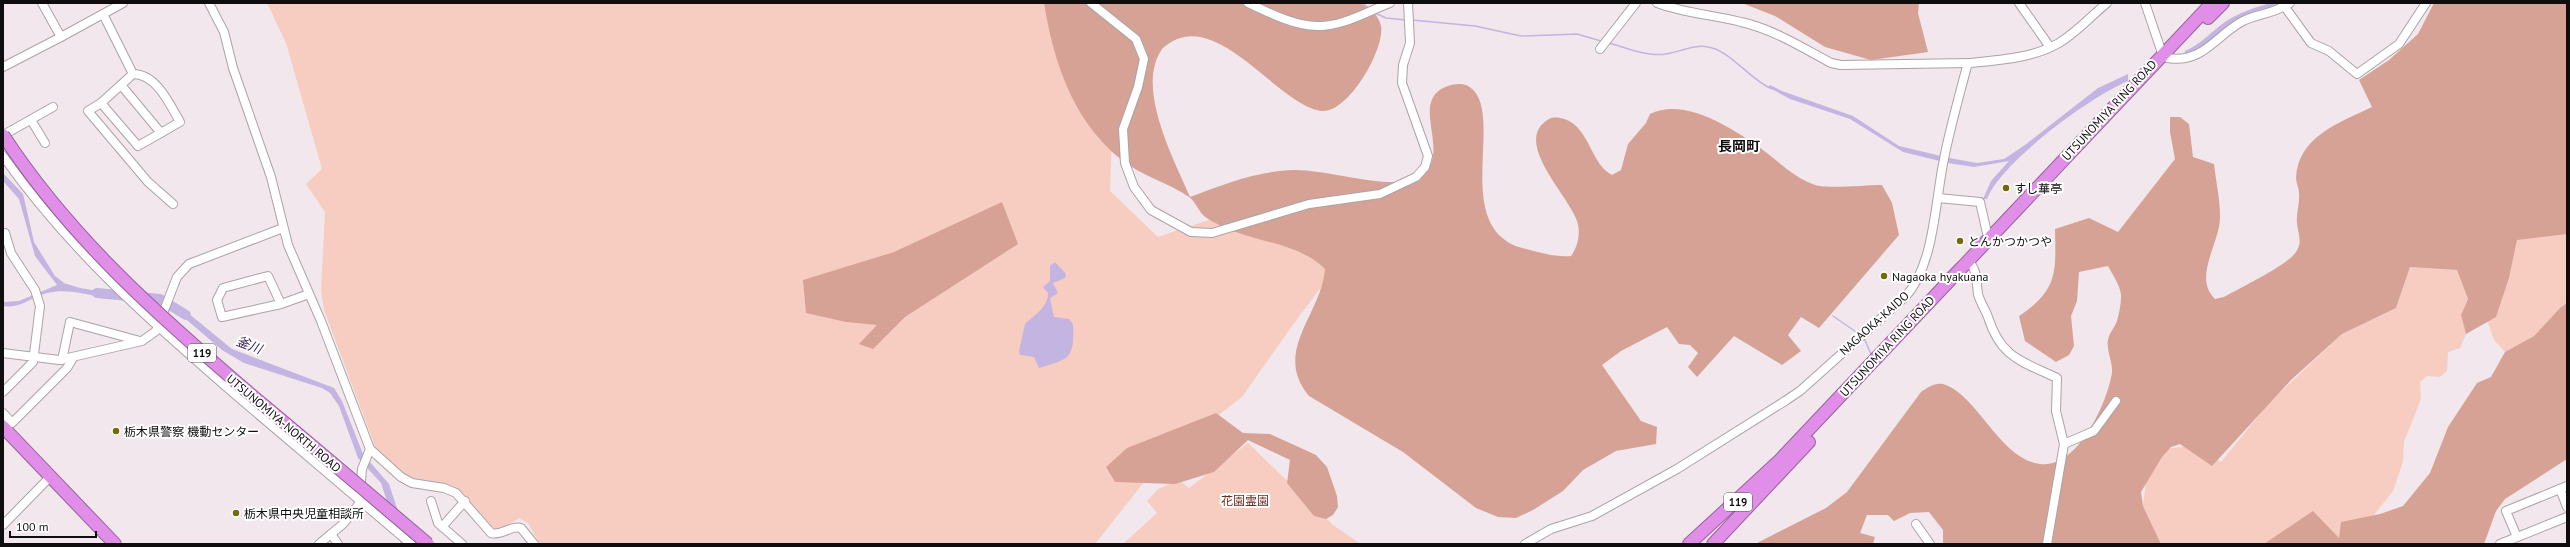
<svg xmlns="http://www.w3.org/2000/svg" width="2570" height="547" font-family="'PT Sans','Noto Sans JP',sans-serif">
  <rect width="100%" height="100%" fill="#f1e7ec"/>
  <g fill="#f8cdc1">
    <polygon points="267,3 1109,3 1114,79 1110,191 1158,237 1251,206 1349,250 1292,326 1242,397 1163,458 1095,544 540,544 528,523 519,518 497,532 461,495 407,477 376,449 324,310 321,290 325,212 306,184 322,169 286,43"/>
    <polygon points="2567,230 2567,303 2560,308 2534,336 2505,352 2494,340 2488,322 2509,278 2517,239"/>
    <polygon points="2410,267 2457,270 2468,299 2461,315 2466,334 2460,348 2448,352 2447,371 2440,377 2427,376 2420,382 2421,399 2404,442 2403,462 2393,491 2374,515 2339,539 2282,534 2264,544 2161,544 2143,506 2146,481 2164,449 2195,445 2221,462 2268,404 2342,334 2396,308"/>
    <polygon points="1248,443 1333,525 1361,544 1123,544 1157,513 1147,501 1158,489 1179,480 1189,488"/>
  </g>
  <g fill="#d6a295">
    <path d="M1044,3h319c7,5 16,13 18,23 4,23 -32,86 -58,85 -45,-3 -109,-111 -161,-62 -27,39 12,110 28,148 35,-13 67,-26 104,-27 31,-1 94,20 120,9 46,-18 -10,-78 34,-93 6,-2 14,-3 20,0 37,21 -10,120 37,154 7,6 17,8 25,10 15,4 26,7 41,6 7,-10 10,-23 6,-35 -9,-27 -66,-80 -28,-102 6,-3 14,-1 20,2 21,11 23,44 43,54l9,-5 7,-26 18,-21 4,-9c35,-17 81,14 109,33 18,13 35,31 56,38 13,4 51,0 67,0l10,18 7,32 -80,93 -18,-11 -13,18 13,16 -19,14 -48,-29 -37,41 -9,-10 10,-14 -8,-8 -11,-1 -12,-17 -46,24 -19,14 39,56 16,6 -1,17 -40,7 -33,19 -20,21 -30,19 -17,8 -18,-1 -22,-9 -73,-56 -94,-56c-37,-45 12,-80 16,-127 -23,-23 -59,-26 -89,-37 -10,-4 -23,-9 -32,-16 -6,-6 -9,-15 -15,-19 -17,-12 -40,-19 -59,-31 -54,-37 -76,-100 -86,-163z"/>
    <polygon points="1742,3 1919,3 1918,13 1928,52 1871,60 1825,47 1775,16"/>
    <path d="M2434,3h133v231l-50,6 -8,38 -13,39 -30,17 -5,-19 7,-16 -11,-29 -47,-3 -14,41 -54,26 -51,46 -79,86 -32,-22 -9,3 -9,10 -21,35 2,14 18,38h-218v-14l-14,-18 -19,1 -16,8 -6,-6h-21l-7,18 15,4 -2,7h-118l71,-36 21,-16 74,-100c7,-5 16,-11 25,-7 33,13 54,74 94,79 38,5 67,-61 72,-91 1,-11 -6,-23 -4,-33 1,-7 7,-13 9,-19 2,-7 4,-17 4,-24 1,-9 -9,-23 -13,-31l-29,6 -2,29 -6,15 3,30 -5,9 -13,7 -31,-21 -6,-25c39,-26 37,-44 36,-87l34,-11 29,14 57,-73 -5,-27v-15h10l9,7 4,33 21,7c2,17 6,35 6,52 1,26 -28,61 -5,83l9,-2c16,-9 64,-32 72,-45 7,-10 2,-18 1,-29 -1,-10 3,-20 2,-30 0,-5 -3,-10 -3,-15 2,-42 45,-56 76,-71l-13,-27 30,-20 29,-26z"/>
    <polygon points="1002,202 1018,244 905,317 873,349 859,344 877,325 846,322 806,313 803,280 894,252"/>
    <polygon points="2567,303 2567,459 2505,499 2496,511 2484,544 2264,544 2313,511 2339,538 2341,522 2380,514 2403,506 2430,473 2448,427 2477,383 2491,377 2505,352 2534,336 2560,308"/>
    <polygon points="1216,413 1243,433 1270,434 1316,455 1327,467 1337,496 1338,507 1333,515 1326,519 1314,516 1287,483 1290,460 1248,440 1214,472 1175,484 1115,482 1106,467 1127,448"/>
  </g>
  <g fill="#c3b4e1">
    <path d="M2270,3h9l1,2 -64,33 -32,20 1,-7c16,-7 26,-19 40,-29 13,-9 29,-14 45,-19z"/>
    <path d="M2128,74v7c-37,15 -128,82 -141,118h-4l8,-18 18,-20 -35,6 -26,-4 1,-5 28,5 27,-4 21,-14 73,-57z"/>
    <polygon points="1770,85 1782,91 1853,116 1899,146 1941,156 1940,161 1903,152 1850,119 1790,99 1768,87"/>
    <path d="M3,173l20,21 11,48 21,34 9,7 16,5 30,5 -1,6c-19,-4 -42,-11 -62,-6 -15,4 -27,16 -44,13v-4l16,-1 38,-16 -22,-29 -16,-57 -16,-18z"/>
    <path d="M1055,262l11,12 -1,4 -12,5 5,10 -8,5 4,19 15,2 4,5c2,36 -5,35 -34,44l-5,-11 -14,-2 -1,-4 6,-27c9,-9 23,-16 23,-31l-5,-6 7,-6v-15z"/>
    <polygon points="1948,272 1949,273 1872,353"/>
    <polygon points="177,304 232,349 334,388 342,401 363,454 389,484 409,544 401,544 381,483 358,458 339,406 330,393 322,388 244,363 222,350 174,309"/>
  </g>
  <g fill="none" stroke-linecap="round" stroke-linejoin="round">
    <g stroke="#c3b4e1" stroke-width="1.5">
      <polyline points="1360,3 1369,9"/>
      <polyline points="1375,13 1386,18 1406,20"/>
      <polyline points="1412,20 1475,26 1521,36 1577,34 1601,41"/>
      <path d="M1609,43c18,5 38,14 57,11 14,-2 28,-10 42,-7 22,3 42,33 64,42"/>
      <polyline points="1974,244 1984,234"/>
      <polyline points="1947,273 1957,263"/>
      <polyline points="1833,316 1859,334"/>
      <polyline points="1864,338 1871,354 1873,352"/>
    </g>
    <polyline stroke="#c3b4e1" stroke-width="10" points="97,293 160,299 186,315"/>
    <g stroke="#aca3a7" stroke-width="10">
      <g id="minor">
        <polyline points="42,3 61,37 123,3"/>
        <path d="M209,3l15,29 9,36 38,109 17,68 33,76 49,128 31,28 11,6 32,5 12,5 35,40c12,3 19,-8 30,-5l13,16"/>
        <polyline points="1091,3 1136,39 1144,59 1138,87 1123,129 1125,163 1134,187 1151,210 1191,232 1212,233 1309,204 1380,194 1416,177 1425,167 1428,156 1402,83 1403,65 1410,43 1408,3"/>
        <path d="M1248,3c19,9 47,23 69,23 25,1 51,-15 73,-23"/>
        <path d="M1657,3c27,10 56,12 84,19 32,7 62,26 90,41l10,2 129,-2"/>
        <polyline points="2019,3 2050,47"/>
        <polyline points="2145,3 2162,53"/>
        <polyline points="2282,3 2311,43 2329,51 2357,74 2399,44 2426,3"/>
        <polyline points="103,14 133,74 101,103 88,111 148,182 173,204"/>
        <polyline points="1600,49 1636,3"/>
        <path d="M2168,58c35,6 48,-23 75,-37 15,-7 33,-8 47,-18"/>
        <polyline points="3,67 61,37"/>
        <polyline points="121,85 161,133"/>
        <path d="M101,103l37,43 42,-24c-10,-17 -23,-48 -47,-48"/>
        <polyline points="31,120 45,143"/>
        <polyline points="7,133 53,107"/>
        <path d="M3,156c68,96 147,165 235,241 58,49 115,98 173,147"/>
        <polyline points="1938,198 1980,202 1987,233 1995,242"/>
        <path d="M1968,260c10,11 8,20 10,34 2,8 7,15 10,23 13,41 33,44 69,61l-1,33 8,33 -17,100"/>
        <polyline points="281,304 268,276 223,288 217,300 222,317 281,304 309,294"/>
        <polyline points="3,353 59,360 142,341 156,331 177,277 189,264 283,228"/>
        <polyline points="62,360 70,322 140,341"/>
        <polyline points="3,392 33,362 40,306 35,290 11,253 5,233"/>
        <polyline points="3,413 12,423 67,368 73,358"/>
        <polyline points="2064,444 2094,431 2116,401"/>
        <polyline points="2560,489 2567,507"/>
        <polyline points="431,501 438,523 462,544"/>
        <polyline points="1916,524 1930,544"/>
        <polyline points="3,525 50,477"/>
        <polyline points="442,527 465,501"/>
        <polyline points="331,534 338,544"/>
        <polyline points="2517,537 2506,511 2567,486"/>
        <polyline points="319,544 343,524 359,504 362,469 370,449"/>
        <path d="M1525,544l26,-15 41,-13 85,-47 108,-68 15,-10 106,-95c29,-33 29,-96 38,-137 6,-31 15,-62 23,-93l3,-3c30,-3 63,-5 89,-20 18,-11 32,-27 48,-40"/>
        <polyline points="2500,544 2567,517"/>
      </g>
    </g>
    <g stroke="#97619c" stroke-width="14">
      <g id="highway">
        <polyline points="2208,18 2223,3"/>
        <polyline points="3,427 115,544"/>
        <polyline points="1689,544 1779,461 2212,3"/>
        <polyline points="1713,544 1809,442"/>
      </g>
    </g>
    <use href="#minor" stroke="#fff" stroke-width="8"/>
    <use href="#highway" stroke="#e08ee8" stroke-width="12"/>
    <g stroke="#97619c" stroke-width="14" stroke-linecap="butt">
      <path id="highway-bridge" d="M3,135c68,104 158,183 252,263 58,48 115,97 173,146"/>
    </g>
    <use href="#highway-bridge" stroke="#e08ee8" stroke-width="12"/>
  </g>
  <g fill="#716c08" stroke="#fff" stroke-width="1.5">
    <circle cx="2006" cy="188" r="4"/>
    <circle cx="1960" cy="241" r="4"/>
    <circle cx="1884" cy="276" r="4"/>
    <circle cx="116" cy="431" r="4"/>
    <circle cx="236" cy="513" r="4"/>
  </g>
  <g text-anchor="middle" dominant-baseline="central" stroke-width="4" stroke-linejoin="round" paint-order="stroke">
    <g fill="#fff" stroke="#585657" stroke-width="1">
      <rect x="188" y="344" width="28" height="18" rx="3"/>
      <rect x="1724" y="493" width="28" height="18" rx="3"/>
    </g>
    <g font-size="11" font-weight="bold" fill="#100d0f">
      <text x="202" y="353">119</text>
      <text x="1738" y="502">119</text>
    </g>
    <g font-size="12" fill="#100d0f" stroke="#fff">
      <text transform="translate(2109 110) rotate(-47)">UTSUNOMIYA RING ROAD</text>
      <text transform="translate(1874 323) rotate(-42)">NAGAOKA-KAIDO</text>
      <text transform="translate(1887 346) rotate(-47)">UTSUNOMIYA RING ROAD</text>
      <text transform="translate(284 423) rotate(40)">UTSUNOMIYA-NORTH ROAD</text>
    </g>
    <g font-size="12" fill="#100d0f" stroke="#fff" text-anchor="start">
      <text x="2014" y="188">すし華亭</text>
      <text x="1968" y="241">とんかつかつや</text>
      <text x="1892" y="276">Nagaoka hyakuana</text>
      <text x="124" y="431">栃木県警察 機動センター</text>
      <text x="244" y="513">栃木県中央児童相談所</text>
    </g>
    <g font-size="12" fill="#6e2e1f" stroke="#fff">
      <text x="1245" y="500">花園霊園</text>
    </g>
    <g font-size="13" font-style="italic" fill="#3a235a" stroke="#fff">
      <text transform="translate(249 345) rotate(21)">釜川</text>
    </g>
    <g font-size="14" font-weight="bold" fill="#100d0f" stroke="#fff">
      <text x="1739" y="146">長岡町</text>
    </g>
  </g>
  <rect width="2570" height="547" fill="none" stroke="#100d0f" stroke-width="8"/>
  <path d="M10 531v6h86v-6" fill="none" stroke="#100d0f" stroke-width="2"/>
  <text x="16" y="531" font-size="12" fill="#100d0f" stroke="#ffffff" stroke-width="3" paint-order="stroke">100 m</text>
</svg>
